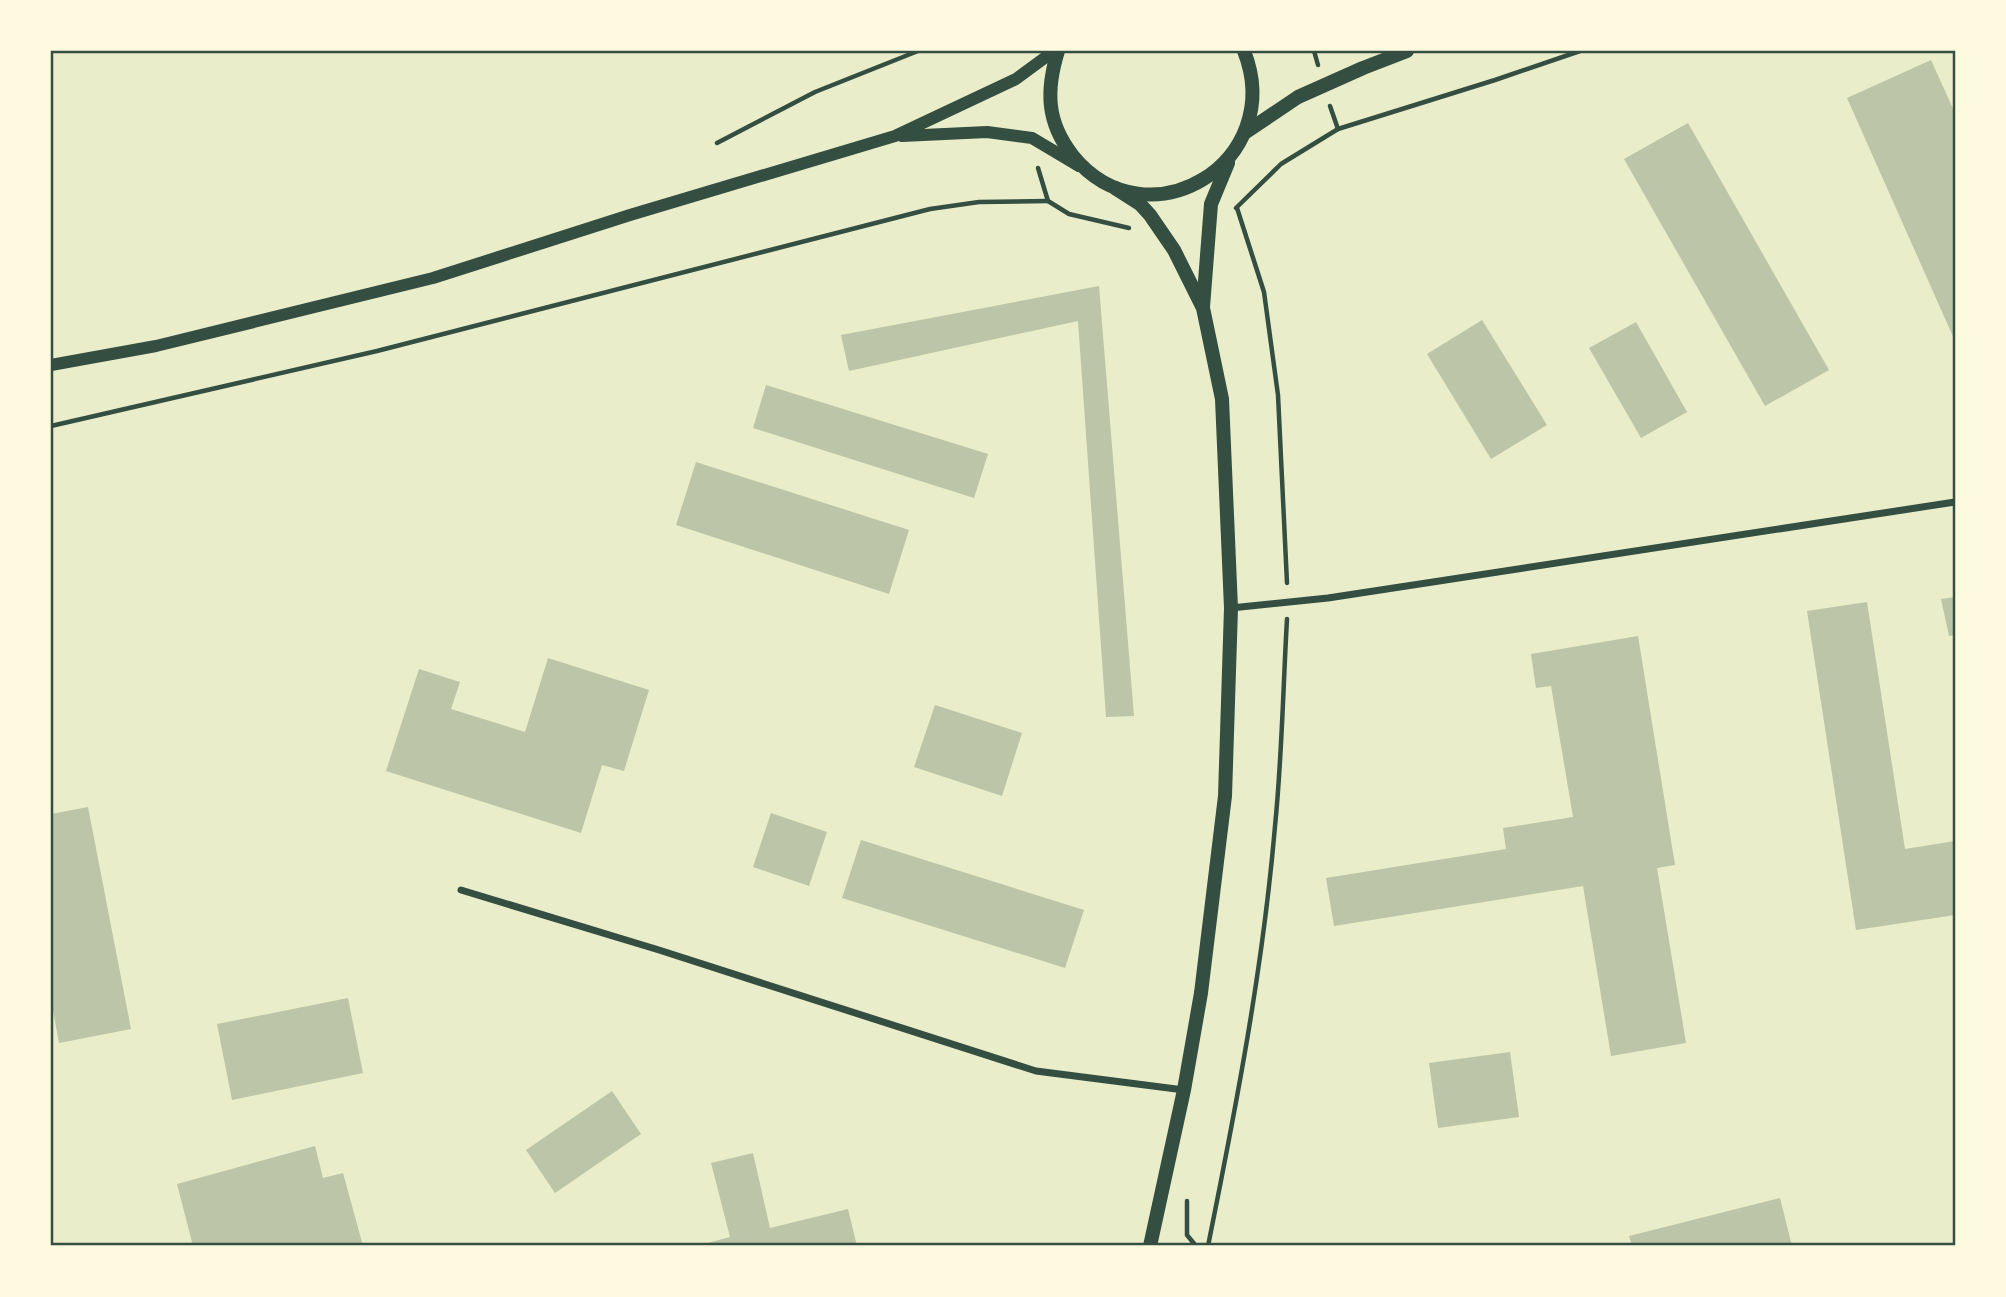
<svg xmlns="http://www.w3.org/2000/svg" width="2006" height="1297" font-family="'PT Sans',sans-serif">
  <rect width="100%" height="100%" fill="#e9edc9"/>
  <g fill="#bcc5a7">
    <polygon points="1931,60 1955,113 1955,341 1847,98"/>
    <polygon points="1688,123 1829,370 1765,406 1624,159"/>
    <polygon points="1099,286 1134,716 1106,717 1078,321 849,371 841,335"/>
    <polygon points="1482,320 1547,425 1491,459 1427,354"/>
    <polygon points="1636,322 1687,412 1641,438 1589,348"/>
    <polygon points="766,385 988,454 974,498 753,428"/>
    <polygon points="696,462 909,530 889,594 676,525"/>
    <polygon points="1955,597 1955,635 1949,636 1941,599"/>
    <polygon points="1867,602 1905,849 1955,841 1955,915 1856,930 1807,611"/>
    <polygon points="1638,636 1675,865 1657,868 1686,1043 1611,1056 1583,886 1334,926 1326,878 1506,849 1503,828 1573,817 1551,686 1536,688 1531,654"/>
    <polygon points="548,658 649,690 624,771 602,765 581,833 386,771 419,669 460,682 451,709 525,732"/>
    <polygon points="935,705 1022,733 1002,796 914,767"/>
    <polygon points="88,807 131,1029 59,1043 51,999 51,814"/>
    <polygon points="771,813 827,832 809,886 753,867"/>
    <polygon points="861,840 1084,910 1065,968 842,898"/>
    <polygon points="348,998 363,1073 232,1100 217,1024"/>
    <polygon points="1510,1052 1519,1117 1438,1128 1429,1063"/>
    <polygon points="612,1091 641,1134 555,1193 526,1150"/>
    <polygon points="315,1146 323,1178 343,1173 363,1246 193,1246 177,1184"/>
    <polygon points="753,1153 770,1228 848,1209 857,1246 696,1246 730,1237 711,1163"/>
    <polygon points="1780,1198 1792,1246 1632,1246 1629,1236"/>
  </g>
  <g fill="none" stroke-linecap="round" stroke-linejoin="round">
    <g stroke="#344e41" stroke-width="4.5">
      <polyline points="1314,51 1318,65"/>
      <polyline points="1330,106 1338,129"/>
      <polyline points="717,143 815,92 918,51"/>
      <polyline points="1038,168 1048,201 1069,214 1129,228"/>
      <polyline points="1236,208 1281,164 1338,129 1495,80 1580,51"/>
      <polyline points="1237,208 1264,292 1278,395 1287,583"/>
      <polyline points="51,426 377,351 930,209 979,202 1048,201"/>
      <polyline points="1187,1201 1187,1235 1196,1246"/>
      <path d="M1208,1246c28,-139 55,-278 67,-420 7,-68 8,-138 12,-207"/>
    </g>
    <g stroke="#344e41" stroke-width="7">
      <polyline points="1231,608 1328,598 1955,502"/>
      <polyline points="461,890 659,950 1036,1071 1184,1090"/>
    </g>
    <g stroke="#344e41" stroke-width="12">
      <polyline points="902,136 987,132 1032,138 1079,166"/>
      <polyline points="51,365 156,346 433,278 630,215 895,136 1016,79 1054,51"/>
    </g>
    <g stroke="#344e41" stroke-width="14">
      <path d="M1058,51c-12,39 -12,71 15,105 75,91 215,6 171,-105"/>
      <polyline points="1246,132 1298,97 1363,68 1407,51"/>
      <polyline points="1115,188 1140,204 1150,215 1174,250 1203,308 1222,399 1231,608 1225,796 1201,993 1184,1090 1150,1246"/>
      <polyline points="1203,307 1211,204 1228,163"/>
    </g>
  </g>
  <rect width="2006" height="1297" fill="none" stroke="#fefae0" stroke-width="105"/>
  <rect x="52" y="52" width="1902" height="1192" fill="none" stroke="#344e41" stroke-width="2.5"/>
</svg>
